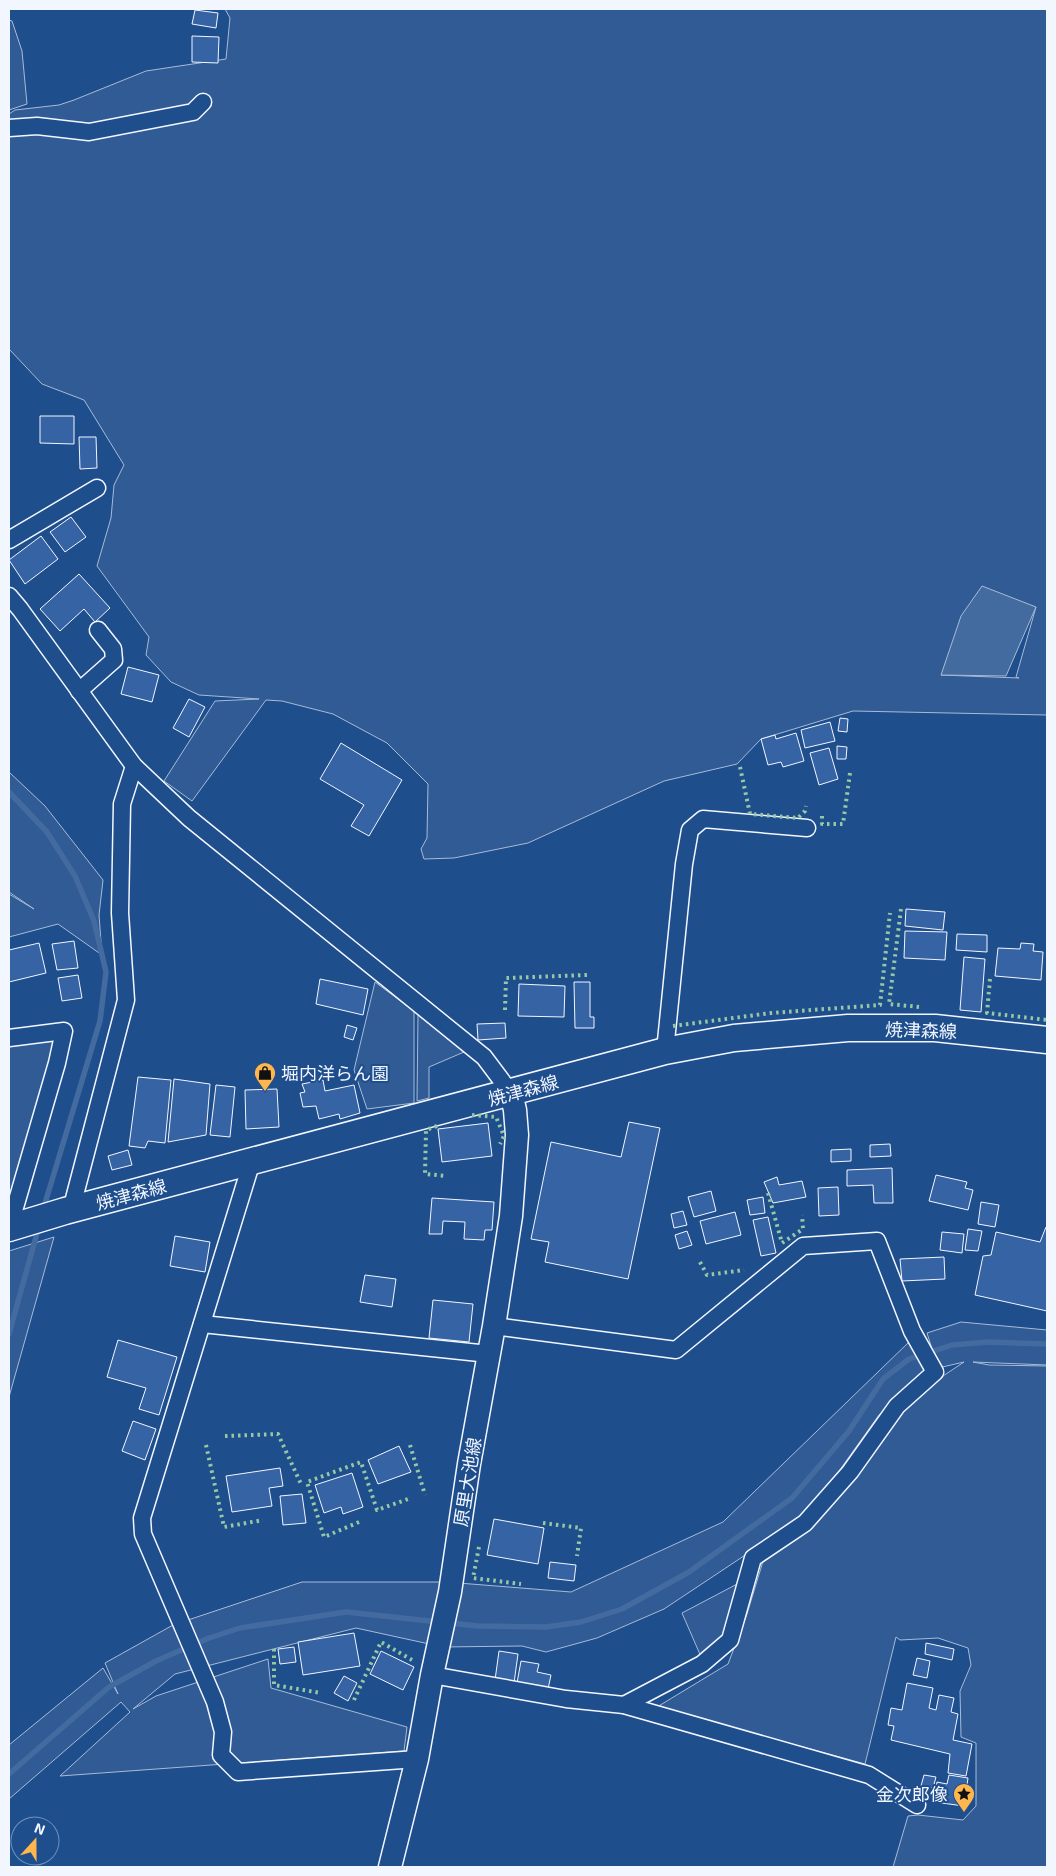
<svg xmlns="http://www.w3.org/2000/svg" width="1056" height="1876" font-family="'Exo 2','Noto Sans JP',sans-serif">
  <rect width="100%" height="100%" fill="#1f4e8c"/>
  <g fill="#305b95" stroke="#a8bbd7" fill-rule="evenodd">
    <path d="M225,9h822v706l-194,-4 -92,28 -24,25 -73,17 -136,62 -74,15 -30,1 -3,-10 6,-11 1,-54 -41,-41 -54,-29 -51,-13 -16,-1 -74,101 -28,-20 51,-80 44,-2 -60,-4 -28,-13 -25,-27 3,-18 -52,-71 14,-48 3,-33 10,-20 -40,-65 -42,-16 -33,-35v-235l6,-4 44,-5 15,-5 72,-29 80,-12 4,-41zM1036,607l-20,70 3,1 -78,-3z"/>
    <polygon points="9,20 12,21 22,51 27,104 9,110"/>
    <polygon points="9,772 45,806 103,880 99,915 102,955 58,924 9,937 9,894 34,909 9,892"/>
    <polygon points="375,982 414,1011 414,1103 367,1109 354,1070"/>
    <polygon points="418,1015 464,1052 429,1067 429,1098 417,1101"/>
    <polygon points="55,1038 59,1074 9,1202 9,1041"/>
    <polygon points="54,1237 9,1397 9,1251"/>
    <polygon points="961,1322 1047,1330 1047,1365 973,1362 989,1365 1047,1366 1047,1867 893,1867 908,1816 918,1815 963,1820 976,1806 976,1743 961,1737 960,1691 971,1665 968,1648 938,1638 900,1640 896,1637 865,1764 657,1707 728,1664 747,1614 764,1558 909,1402 934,1382 964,1362 938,1368 927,1333"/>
    <polygon points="910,1341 929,1371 879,1415 824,1492 792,1524 664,1609 597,1638 546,1652 522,1646 443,1647 356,1628 175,1674 133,1709 156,1696 268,1659 271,1688 407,1727 404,1751 60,1776 130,1712 121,1702 9,1799 9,1745 103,1668 118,1694 105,1663 173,1625 302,1582 446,1582 571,1592 723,1522"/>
    <polygon points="741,1582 720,1645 702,1659 682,1613"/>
  </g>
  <polygon fill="#446ba0" stroke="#a8bbd7" points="982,586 1036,607 1006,676 941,675 961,616"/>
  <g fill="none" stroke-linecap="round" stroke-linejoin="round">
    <g stroke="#446ba0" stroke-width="5.5">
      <polyline points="9,792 47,832 75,876 94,921 106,972 100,1021 43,1210"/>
      <polyline points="9,1334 39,1226"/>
      <polyline points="449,1623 478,1626 546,1627 581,1622 622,1609 689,1572 792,1498 849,1431 883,1379 909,1359 952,1345 988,1342 1047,1344"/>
      <polyline points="9,1774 109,1687 156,1661 209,1638 240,1628 346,1612 439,1622"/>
    </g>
  </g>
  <g fill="#3563a3" stroke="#f2f6ff">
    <polygon points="195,10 218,13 216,28 192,24"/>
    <polygon points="192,36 219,37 218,63 192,62"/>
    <polygon points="40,416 74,416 74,444 40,443"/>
    <polygon points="79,437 96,437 97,468 80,469"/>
    <polygon points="71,517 86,537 65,552 50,532"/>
    <polygon points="41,536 58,559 25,584 9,560"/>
    <polygon points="79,574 110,608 95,622 84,609 60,631 40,609"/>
    <polygon points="128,667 159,675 152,702 121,694"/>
    <polygon points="189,699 205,707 189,737 173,728"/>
    <polygon points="840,718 848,719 847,732 838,731"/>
    <polygon points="830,722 835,741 805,748 801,730"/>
    <polygon points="796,733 804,761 783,767 781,762 768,765 761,739 775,735 776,739"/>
    <polygon points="341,743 402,780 369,836 351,826 364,805 320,779"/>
    <polygon points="837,746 847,747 846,759 837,759"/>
    <polygon points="829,748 838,779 819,785 810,753"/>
    <polygon points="906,909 945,912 943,930 905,926"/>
    <polygon points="905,931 947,932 945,960 904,958"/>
    <polygon points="957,934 987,935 987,952 956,950"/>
    <polygon points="74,941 78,968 57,970 52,944"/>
    <polygon points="39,943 46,973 9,982 9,950"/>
    <polygon points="1021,943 1034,944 1033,951 1043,952 1041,980 995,976 998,948 1020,949"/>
    <polygon points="964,957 985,959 981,1012 960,1010"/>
    <polygon points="78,975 82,998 62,1001 58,978"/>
    <polygon points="320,979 368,989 363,1015 316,1004"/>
    <polygon points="574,982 590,982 590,1017 594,1017 594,1028 575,1028"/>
    <polygon points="519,984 565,986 564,1017 518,1016"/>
    <polygon points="505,1023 506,1038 478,1040 477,1024"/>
    <polygon points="347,1025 357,1028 353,1040 344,1037"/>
    <polygon points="138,1077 171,1080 165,1143 148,1141 145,1148 129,1146"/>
    <polygon points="174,1079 210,1084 206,1135 168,1142"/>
    <polygon points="323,1080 325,1091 354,1085 360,1113 340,1119 339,1114 319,1119 316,1106 303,1107 300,1093 305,1092 302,1084"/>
    <polygon points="216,1085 235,1087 230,1137 210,1135"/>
    <polygon points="277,1089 279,1127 246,1129 245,1090"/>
    <polygon points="629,1122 660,1128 628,1279 545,1262 549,1242 531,1239 551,1142 621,1157"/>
    <polygon points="488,1123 492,1156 442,1162 438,1129"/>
    <polygon points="890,1144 891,1156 870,1157 870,1145"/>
    <polygon points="851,1149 851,1161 831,1162 831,1150"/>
    <polygon points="128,1150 132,1165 112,1170 108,1156"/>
    <polygon points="892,1168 893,1203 874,1203 873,1185 847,1186 847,1170"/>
    <polygon points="936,1175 967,1182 965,1188 973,1190 968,1210 929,1201"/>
    <polygon points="777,1177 779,1185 802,1181 806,1197 773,1203 764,1182"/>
    <polygon points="838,1187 839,1215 819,1216 818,1188"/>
    <polygon points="711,1191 716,1211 694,1217 688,1197"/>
    <polygon points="763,1197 765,1213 750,1215 747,1200"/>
    <polygon points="432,1198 494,1202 492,1230 485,1230 484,1240 464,1239 465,1222 443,1221 442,1234 429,1234"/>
    <polygon points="981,1202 999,1205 995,1227 978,1224"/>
    <polygon points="683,1211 687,1225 674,1228 671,1214"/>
    <polygon points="735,1212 741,1235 706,1244 700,1221"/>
    <polygon points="768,1217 776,1253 761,1256 753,1220"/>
    <polygon points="1046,1227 1047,1228 1047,1311 975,1295 983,1256 991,1255 996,1232 1040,1242"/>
    <polygon points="968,1229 982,1231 978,1251 965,1250"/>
    <polygon points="687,1231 692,1245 679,1249 675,1235"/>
    <polygon points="942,1232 964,1234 962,1253 940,1250"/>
    <polygon points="175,1236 210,1242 205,1272 170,1266"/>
    <polygon points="944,1257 945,1279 902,1281 900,1259"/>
    <polygon points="365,1275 396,1279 392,1307 360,1302"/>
    <polygon points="433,1300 473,1304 469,1342 429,1338"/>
    <polygon points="118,1340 177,1357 159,1415 139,1409 146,1388 107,1377"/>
    <polygon points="133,1421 156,1429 145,1460 122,1451"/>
    <polygon points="399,1446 411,1472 378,1484 368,1460"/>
    <polygon points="280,1468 283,1486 269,1488 272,1506 232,1512 226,1476"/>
    <polygon points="352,1473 363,1507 343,1514 341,1507 324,1513 315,1485"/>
    <polygon points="302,1494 306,1523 283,1525 280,1496"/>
    <polygon points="494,1519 544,1528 538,1564 487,1555"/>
    <polygon points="550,1562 576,1565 574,1581 548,1578"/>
    <polygon points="354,1633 360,1666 303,1675 298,1642"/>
    <polygon points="926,1643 954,1649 952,1660 925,1654"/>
    <polygon points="294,1647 296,1662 280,1664 278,1649"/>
    <polygon points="381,1651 414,1667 403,1690 370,1674"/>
    <polygon points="499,1651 518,1654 514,1683 495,1680"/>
    <polygon points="917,1658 930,1661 927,1678 913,1675"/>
    <polygon points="521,1661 539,1664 537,1672 551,1675 548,1689 517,1683"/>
    <polygon points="344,1676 357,1683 348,1701 334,1693"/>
    <polygon points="907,1683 933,1688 929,1708 936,1710 939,1695 954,1698 951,1712 958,1714 953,1740 972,1744 966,1776 948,1773 950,1754 891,1740 894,1726 888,1725 891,1708 902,1710"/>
    <polygon points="924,1775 936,1777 933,1788 921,1786"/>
    <polygon points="949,1775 968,1778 964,1806 934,1802 937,1782 947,1784"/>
  </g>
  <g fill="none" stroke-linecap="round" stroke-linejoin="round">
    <g stroke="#f2f6ff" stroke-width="19">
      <g id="street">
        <polyline points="9,128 37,126 89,132 193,112 203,102"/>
        <polyline points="9,540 97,488"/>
        <polyline points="9,596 20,609 134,766 189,818 484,1057 511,1093"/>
        <polyline points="79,691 114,660 113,649 98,630"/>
        <polyline points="9,1038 64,1031 57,1063 9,1228"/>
        <polyline points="665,1051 684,864 690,830 703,819 807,828"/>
        <polyline points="252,1161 142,1518 143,1534 215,1702 223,1732 221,1755 238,1772 417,1759"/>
        <polyline points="71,1210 126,1000 120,913 122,804 134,766"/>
        <polyline points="202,1324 489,1354"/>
        <polyline points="494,1326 676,1350 803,1246 877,1241 912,1331 935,1372 897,1406 850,1472 805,1523 753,1558 730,1640 702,1664 624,1705"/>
        <polyline points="432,1675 566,1699 624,1705 869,1775 917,1805"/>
      </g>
    </g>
    <g stroke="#f2f6ff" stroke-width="25">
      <polyline id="secondary" points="390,1867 417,1759 432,1675 450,1592 469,1464 494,1326 511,1216 517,1135 515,1110 511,1093"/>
    </g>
    <g stroke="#f2f6ff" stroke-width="29">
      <polyline id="primary" points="9,1228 65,1211 665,1051 734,1038 848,1028 935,1028 1047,1040"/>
    </g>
    <use href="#street" stroke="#1f4e8c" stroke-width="16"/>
    <use href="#secondary" stroke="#1f4e8c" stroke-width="22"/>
    <use href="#primary" stroke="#1f4e8c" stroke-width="26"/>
    <g stroke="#97c8a6" stroke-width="4" stroke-dasharray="2.5 4" stroke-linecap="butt">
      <polyline points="740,767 750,814 798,818 805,811 806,806"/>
      <polyline points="822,816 822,824 843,824 850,773"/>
      <polyline points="901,909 889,1004 919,1007"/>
      <polyline points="990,979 987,1013 1047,1020"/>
      <polyline points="505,1010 506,978 587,975"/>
      <polyline points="673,1026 771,1013 880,1005 890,913"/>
      <polyline points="472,1115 496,1117 504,1136 500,1144"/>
      <polyline points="437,1126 426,1130 425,1174 447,1176"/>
      <polyline points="768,1193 782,1243 803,1229 802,1215"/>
      <polyline points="700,1262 707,1275 744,1270"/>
      <polyline points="225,1436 278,1434 301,1484"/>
      <polyline points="206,1445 224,1527 263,1520"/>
      <polyline points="410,1445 425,1495"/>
      <polyline points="359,1522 324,1537 307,1482 361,1462 377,1510 411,1498"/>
      <polyline points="543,1523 581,1528 577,1556"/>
      <polyline points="479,1547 473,1578 521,1584"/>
      <polyline points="274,1649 274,1685 321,1693"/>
      <polyline points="354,1700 381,1642 412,1660"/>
    </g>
  </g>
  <defs>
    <g id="shop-pin" transform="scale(1.125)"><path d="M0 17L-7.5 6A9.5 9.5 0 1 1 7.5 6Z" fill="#ffb74d" stroke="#1f4e8c"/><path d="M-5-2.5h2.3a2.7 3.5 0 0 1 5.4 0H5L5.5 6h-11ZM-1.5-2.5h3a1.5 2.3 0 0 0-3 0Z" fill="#111"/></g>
    <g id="sight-pin" transform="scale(1.125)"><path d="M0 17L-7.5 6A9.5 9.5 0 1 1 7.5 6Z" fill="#ffb74d" stroke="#1f4e8c"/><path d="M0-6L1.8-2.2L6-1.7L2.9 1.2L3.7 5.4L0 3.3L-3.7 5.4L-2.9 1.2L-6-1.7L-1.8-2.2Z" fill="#111"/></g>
  </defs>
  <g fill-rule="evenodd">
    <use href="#shop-pin" x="265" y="1073"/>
    <use href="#sight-pin" x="964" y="1794"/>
  </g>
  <g text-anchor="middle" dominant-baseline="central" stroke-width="4" stroke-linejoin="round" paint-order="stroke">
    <g font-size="18" fill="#f2f6ff" stroke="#1f4e8c">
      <text transform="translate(921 1030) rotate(2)">焼津森線</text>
      <text transform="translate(523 1090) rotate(-15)">焼津森線</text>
      <text transform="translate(131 1194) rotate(-15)">焼津森線</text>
      <text transform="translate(467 1482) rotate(-81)">原里大池線</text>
    </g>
    <g font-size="18" fill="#f2f6ff" stroke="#1f4e8c" text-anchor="start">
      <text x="281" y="1073">堀内洋らん園</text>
      <text x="948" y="1794" text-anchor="end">金次郎像</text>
    </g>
  </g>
  <rect width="1056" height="1876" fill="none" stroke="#f2f6ff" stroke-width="20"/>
  <g transform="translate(35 1841) rotate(21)"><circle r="24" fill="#1f4e8c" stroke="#7391ba"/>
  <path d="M0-4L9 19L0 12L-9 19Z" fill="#ffb74d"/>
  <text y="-8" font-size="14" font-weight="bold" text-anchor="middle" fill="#f2f6ff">N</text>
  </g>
</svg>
